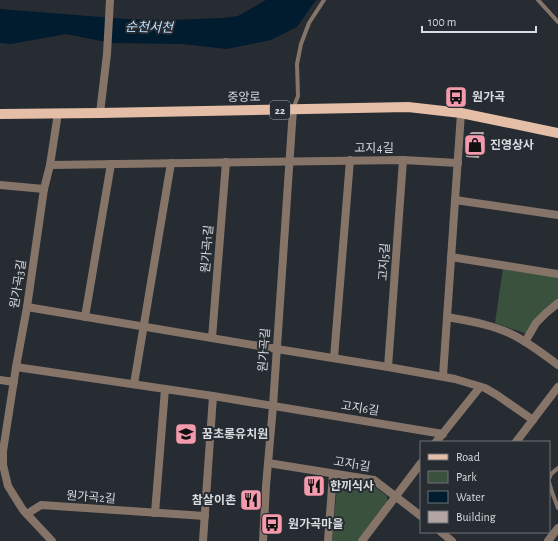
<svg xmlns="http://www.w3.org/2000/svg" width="558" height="541" font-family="'Alegreya Sans','Noto Sans KR',sans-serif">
  <rect width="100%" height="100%" fill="#262c32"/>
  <g fill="#3a513e">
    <polygon points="503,268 558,276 558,301 527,334 495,323"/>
    <polygon points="342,480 372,485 387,496 387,503 357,541 332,541 337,485"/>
  </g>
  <polygon fill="#011b2f" points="266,0 316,0 297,27 271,40 227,49 182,44 111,43 66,34 11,44 0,43 0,9 126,19 170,20 223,18 238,16"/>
  <polygon fill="#b2a5a4" points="472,132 484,132 479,158 466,157 470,133"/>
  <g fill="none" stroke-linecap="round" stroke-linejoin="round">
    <g stroke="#877469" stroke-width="4">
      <polyline points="538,0 558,22"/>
      <polyline points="293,109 298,96 297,64 301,44 309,23 324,0"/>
      <polyline points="549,479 551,474 558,468"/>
      <polyline points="549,482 552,492 558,508"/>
    </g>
    <g stroke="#877469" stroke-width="8">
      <polyline points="100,113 107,54 110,0"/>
      <polyline points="50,165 403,160 458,163"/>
      <polyline points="0,185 44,189"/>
      <polyline points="455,200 558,215"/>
      <polyline points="451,257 558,274"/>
      <polyline points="27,307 277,349 388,367 455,379 485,388 497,395 533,420"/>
      <polyline points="85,317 111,164"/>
      <path d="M447,317c21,4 43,7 62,16 18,8 34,21 49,32"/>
      <polyline points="212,338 226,162"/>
      <polyline points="525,342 536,323 546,313 558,303"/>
      <polyline points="334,358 350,160"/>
      <polyline points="16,367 213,396 443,434"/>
      <polyline points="388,367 403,160"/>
      <polyline points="443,376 461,113"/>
      <polyline points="0,380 14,382"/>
      <polyline points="134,384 171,163"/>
      <polyline points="436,442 480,387"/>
      <polyline points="516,442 558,387"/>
      <polyline points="268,463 374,480 421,516"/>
      <polyline points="155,513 165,389"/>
      <polyline points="27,514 41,505 205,516"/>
      <polyline points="441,532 452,541"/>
      <polyline points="52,541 23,510 8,486 3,465 3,451 16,367 27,307 44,189 50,165 58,113"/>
      <polyline points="203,541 213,396"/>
      <polyline points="263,541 266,486 273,406 293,109"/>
      <polyline points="328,541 333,474"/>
      <polyline points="362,541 421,463"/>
      <polyline points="548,541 558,528"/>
    </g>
    <polyline stroke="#e4bea6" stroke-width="10" points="0,114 100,113 408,107 461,113 558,133"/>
  </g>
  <defs>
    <g id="bus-square" transform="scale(1.15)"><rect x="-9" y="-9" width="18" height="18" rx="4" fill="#f39aac" stroke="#262c32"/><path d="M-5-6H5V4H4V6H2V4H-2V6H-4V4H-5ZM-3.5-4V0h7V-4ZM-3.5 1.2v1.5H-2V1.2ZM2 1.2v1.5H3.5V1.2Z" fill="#111"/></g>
    <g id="shop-square" transform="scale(1.15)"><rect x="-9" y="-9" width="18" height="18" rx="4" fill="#f39aac" stroke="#262c32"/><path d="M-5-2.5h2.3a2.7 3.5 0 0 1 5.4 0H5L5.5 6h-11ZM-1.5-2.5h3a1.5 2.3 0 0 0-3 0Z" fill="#111"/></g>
    <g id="school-square" transform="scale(1.15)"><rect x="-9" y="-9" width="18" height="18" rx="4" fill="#f39aac" stroke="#262c32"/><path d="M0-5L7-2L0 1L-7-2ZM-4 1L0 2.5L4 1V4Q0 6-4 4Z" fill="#111"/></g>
    <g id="restaurant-square" transform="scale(1.15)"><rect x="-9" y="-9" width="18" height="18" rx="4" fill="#f39aac" stroke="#262c32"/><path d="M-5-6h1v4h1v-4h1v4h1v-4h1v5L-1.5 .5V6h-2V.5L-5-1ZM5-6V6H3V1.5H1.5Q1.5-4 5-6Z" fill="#111"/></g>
  </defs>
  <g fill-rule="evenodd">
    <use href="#bus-square" x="456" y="97"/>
    <use href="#shop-square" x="475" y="145"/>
    <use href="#school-square" x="186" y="434"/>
    <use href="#restaurant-square" x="314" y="486"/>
    <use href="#restaurant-square" x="251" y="500"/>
    <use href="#bus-square" x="272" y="524"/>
  </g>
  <g text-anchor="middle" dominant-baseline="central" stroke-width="4" stroke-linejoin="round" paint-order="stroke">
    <rect fill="#262c32" stroke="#a3a7ac" stroke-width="1" x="270" y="101" width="20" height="18" rx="3"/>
    <g font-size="11" font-weight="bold" fill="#d9dce1">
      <text x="280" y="110">22</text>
    </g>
    <g font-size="12" fill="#d9dce1" stroke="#262c32">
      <text transform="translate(244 97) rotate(-1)">중앙로</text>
      <text x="374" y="148">고지4길</text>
      <text transform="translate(207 249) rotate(-86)">원가곡1길</text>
      <text transform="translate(384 262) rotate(-86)">고지5길</text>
      <text transform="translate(18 284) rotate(-81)">원가곡3길</text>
      <text transform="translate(264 350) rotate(-86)">원가곡길</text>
      <text transform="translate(360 408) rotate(9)">고지6길</text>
      <text transform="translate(352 464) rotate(9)">고지1길</text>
      <text transform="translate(91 497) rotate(4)">원가곡2길</text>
    </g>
    <g font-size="12" font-weight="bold" fill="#d9dce1" stroke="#262c32" text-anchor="start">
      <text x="472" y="97">원가곡</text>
      <text x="490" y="145">진영상사</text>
      <text x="202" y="434">꿈초롱유치원</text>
      <text x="330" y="486">한끼식사</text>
      <text x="236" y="500" text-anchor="end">참살이촌</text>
      <text x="288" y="524">원가곡마을</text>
    </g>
    <g font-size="13" font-style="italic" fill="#bce0ff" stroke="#262c32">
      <text transform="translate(149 28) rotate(1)">순천서천</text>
    </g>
  </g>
  <rect x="420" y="441" width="130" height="92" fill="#262c32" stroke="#6e7278"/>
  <rect x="428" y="454" width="20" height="6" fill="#e4bea6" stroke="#6e7278"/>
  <text x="456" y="461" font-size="12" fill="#d9dce1">Road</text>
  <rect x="428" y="471" width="20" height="12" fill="#3a513e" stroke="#6e7278"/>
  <text x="456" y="481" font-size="12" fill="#d9dce1">Park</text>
  <rect x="428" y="491" width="20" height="12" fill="#011b2f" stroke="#6e7278"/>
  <text x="456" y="501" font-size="12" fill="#d9dce1">Water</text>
  <rect x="428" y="511" width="20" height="12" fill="#b2a5a4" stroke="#6e7278"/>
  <text x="456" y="521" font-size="12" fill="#d9dce1">Building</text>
  <path d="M422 26v6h114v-6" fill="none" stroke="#d9dce1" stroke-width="2"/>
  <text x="428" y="26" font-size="12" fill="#d9dce1" stroke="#262c32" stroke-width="3" paint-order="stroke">100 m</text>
</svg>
